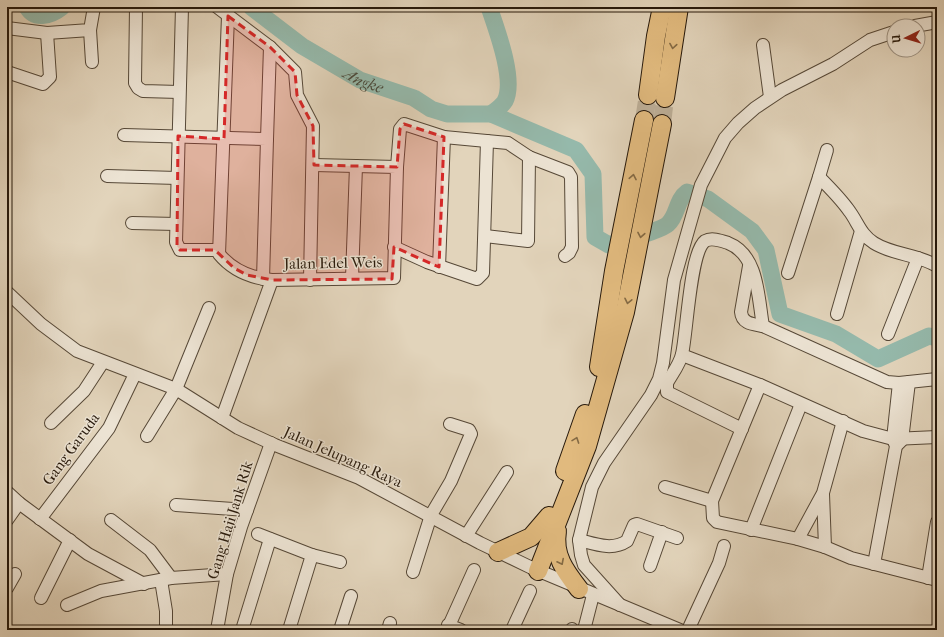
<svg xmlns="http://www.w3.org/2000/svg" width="944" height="637" font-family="'IM FELL French Canon',serif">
  <rect width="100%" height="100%" fill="#e2d4bb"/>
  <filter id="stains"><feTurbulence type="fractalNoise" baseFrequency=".005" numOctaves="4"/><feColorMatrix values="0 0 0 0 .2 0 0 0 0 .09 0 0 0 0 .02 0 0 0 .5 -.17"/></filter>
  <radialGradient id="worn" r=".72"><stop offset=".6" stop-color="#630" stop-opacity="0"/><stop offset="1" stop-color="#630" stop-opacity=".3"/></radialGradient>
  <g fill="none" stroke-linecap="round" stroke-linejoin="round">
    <g stroke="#95b9ab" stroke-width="17">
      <path d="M27,7c8,14 25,8 35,0"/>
      <path id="s1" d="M251,7l51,39 58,34 54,18 17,11 16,5h44l85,36 17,24 2,63 14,8c11,-3 53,-15 59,-21 10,-9 8,-24 19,-32l21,7 44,32 14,19 14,64 56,20 42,25 51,-23 8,2"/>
      <path d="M489,7c7,21 27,73 16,94 -3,5 -10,10 -14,13"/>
    </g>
    <g stroke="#bdaf98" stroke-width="18" stroke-dasharray="18 9" stroke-linecap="butt">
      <polyline points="644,120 648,95"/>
      <polyline points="662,124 665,98"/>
    </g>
    <g stroke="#564837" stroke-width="14">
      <g id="minor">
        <polyline points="136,7 135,83 138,88 143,91 179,92"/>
        <polyline points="182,7 176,242 180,250 219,250"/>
        <polyline points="217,7 270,47 295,72 297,95 313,126 310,280"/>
        <path d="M228,16l-9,238c14,17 32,24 53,26"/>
        <polyline points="915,26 937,22"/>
        <polyline points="7,28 47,33 90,30 94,7"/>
        <polyline points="90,30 92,62"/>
        <polyline points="763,45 770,97"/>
        <polyline points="7,72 43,84 50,77 47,33"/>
        <polyline points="124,135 267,139 263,279"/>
        <polyline points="267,139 270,47"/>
        <polyline points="397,167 400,129 404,124 444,137 508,143 529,157 568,172 571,177 572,247 569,253 565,256"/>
        <polyline points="107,176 177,178"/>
        <polyline points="819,177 827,150"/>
        <polyline points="132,223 176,224"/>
        <polyline points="485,236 528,241 529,157"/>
        <polyline points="394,247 427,262 477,279 483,273 487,141"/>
        <path d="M749,266l-8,46c1,12 12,12 22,14l124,56 12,1 38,-4"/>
        <polyline points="439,267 444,137"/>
        <path d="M788,273l31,-96c11,11 22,22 31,35 8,11 11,23 24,31 19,12 43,11 63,23"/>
        <polyline points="352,278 356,166"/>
        <polyline points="7,292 41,324 77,351 176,389 238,428 275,445 359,478 480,543 532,568 680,630"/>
        <polyline points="837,314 861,231"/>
        <polyline points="888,334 918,258"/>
        <polyline points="682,355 760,385 863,431 893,439 937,437"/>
        <polyline points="760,385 712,501 713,518 717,522 798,539 825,547 851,558 937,580"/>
        <polyline points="222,418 272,280 394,278 397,167 314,165"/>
        <polyline points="51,423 84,391 103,362"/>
        <path d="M742,429l-75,-37v-9c5,-9 13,-19 15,-29 5,-21 8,-102 23,-113 7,-4 17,0 23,2 31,12 30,56 35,83"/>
        <polyline points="147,436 176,389 209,308"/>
        <polyline points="898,444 902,440 909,382"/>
        <polyline points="665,487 712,501"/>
        <polyline points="7,492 19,503"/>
        <polyline points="823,494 825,547"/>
        <polyline points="176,505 247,510"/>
        <polyline points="40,519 109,428 135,374"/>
        <polyline points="7,520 19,503 88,554 144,584"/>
        <polyline points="111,520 150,550 171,578"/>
        <polyline points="751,530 801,404"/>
        <polyline points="258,534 312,555 340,562"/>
        <polyline points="466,536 507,472"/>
        <polyline points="798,539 823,493 843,421"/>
        <path d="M579,540c16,4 33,11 48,1l7,-16 3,-1 40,14"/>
        <polyline points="874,564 896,446 893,439 899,383"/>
        <polyline points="650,566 662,532"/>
        <polyline points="413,572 431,515 451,481 471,434 469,430 450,424"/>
        <polyline points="928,578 937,522"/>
        <polyline points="161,580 166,611 166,630"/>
        <polyline points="7,588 15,574"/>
        <polyline points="41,598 70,540"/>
        <polyline points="67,605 101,591 171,578 227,574"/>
        <polyline points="620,605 584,565 581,555 579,540 592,487 604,463 651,395 659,379 663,363 674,280 701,185 725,138 738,123 755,108 782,90 833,64 870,40 894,32"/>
        <polyline points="448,625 461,630"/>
        <polyline points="217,630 227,574 241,527 271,443"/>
        <polyline points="242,630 270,539"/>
        <polyline points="289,630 312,555"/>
        <polyline points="340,630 351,596"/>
        <polyline points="388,630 390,623"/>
        <polyline points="447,630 474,570"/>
        <polyline points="512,630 530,591"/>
        <polyline points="572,630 572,629"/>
        <polyline points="584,630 593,595"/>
        <polyline points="688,630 719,563 724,546"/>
      </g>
    </g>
    <g stroke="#27190b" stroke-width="20">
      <g id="highway">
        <polyline points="648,95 656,36 662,7"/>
        <polyline points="665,98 679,7"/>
        <polyline points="599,367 614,271 644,120"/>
        <polyline points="565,471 585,414"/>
        <path d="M557,531c-4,24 8,40 22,58"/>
        <polyline points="498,552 531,537 549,516"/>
        <polyline points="538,571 587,446 625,312 662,124"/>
      </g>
    </g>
    <use href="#minor" stroke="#ece3d3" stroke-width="12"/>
    <use href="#highway" stroke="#e1ba7e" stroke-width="18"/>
  </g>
  <defs><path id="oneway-chevron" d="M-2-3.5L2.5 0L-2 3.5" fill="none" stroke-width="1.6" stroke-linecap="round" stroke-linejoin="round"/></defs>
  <g stroke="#846a44">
    <use href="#oneway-chevron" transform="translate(673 46) rotate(99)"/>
    <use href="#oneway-chevron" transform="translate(633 177) rotate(-79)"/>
    <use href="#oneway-chevron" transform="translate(641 235) rotate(100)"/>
    <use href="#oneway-chevron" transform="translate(628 301) rotate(102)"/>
    <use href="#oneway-chevron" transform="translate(576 440) rotate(-70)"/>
    <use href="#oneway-chevron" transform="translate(561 562) rotate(63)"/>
  </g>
  <path fill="#d62828" fill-opacity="0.2" stroke="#d62828" stroke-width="3" stroke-dasharray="8 5" stroke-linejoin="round" d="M228,16l42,31 25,25 2,23 16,31 1,39 83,2 3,-38 4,-5 40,13 -5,130 -45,-20 -2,32 -120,1 -25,-5 -13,-7 -19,-18h-35l-3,-4 1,-110 46,3z"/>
  <g text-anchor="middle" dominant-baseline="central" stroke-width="3" stroke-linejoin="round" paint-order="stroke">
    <g font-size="15" fill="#27190b" stroke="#ece3d3">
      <text transform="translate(333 263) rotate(-1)">Jalan Edel Weis</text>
      <text transform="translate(71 449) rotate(-54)">Gang Garuda</text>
      <text transform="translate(343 457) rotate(24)">Jalan Jelupang Raya</text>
      <text transform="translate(230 520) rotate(-73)">Gang Haji Jank Rik</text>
    </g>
    <g font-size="16" font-style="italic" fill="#48493b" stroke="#ece3d3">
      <text stroke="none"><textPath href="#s1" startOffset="135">Angke</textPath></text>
    </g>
  </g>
  <rect width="944" height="637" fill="none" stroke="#e2d4bb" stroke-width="24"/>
  <rect x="8" y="8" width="928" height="621" fill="none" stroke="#27190b" stroke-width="2"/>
  <rect x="12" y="12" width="920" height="613" fill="none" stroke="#27190b"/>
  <g transform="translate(906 38) rotate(265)"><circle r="19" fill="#ece3d3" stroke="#9d9283"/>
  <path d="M0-3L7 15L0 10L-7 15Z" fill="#8f2418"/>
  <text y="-6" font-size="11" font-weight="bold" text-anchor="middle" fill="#27190b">U</text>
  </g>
  <rect width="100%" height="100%" filter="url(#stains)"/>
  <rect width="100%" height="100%" fill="url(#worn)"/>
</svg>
